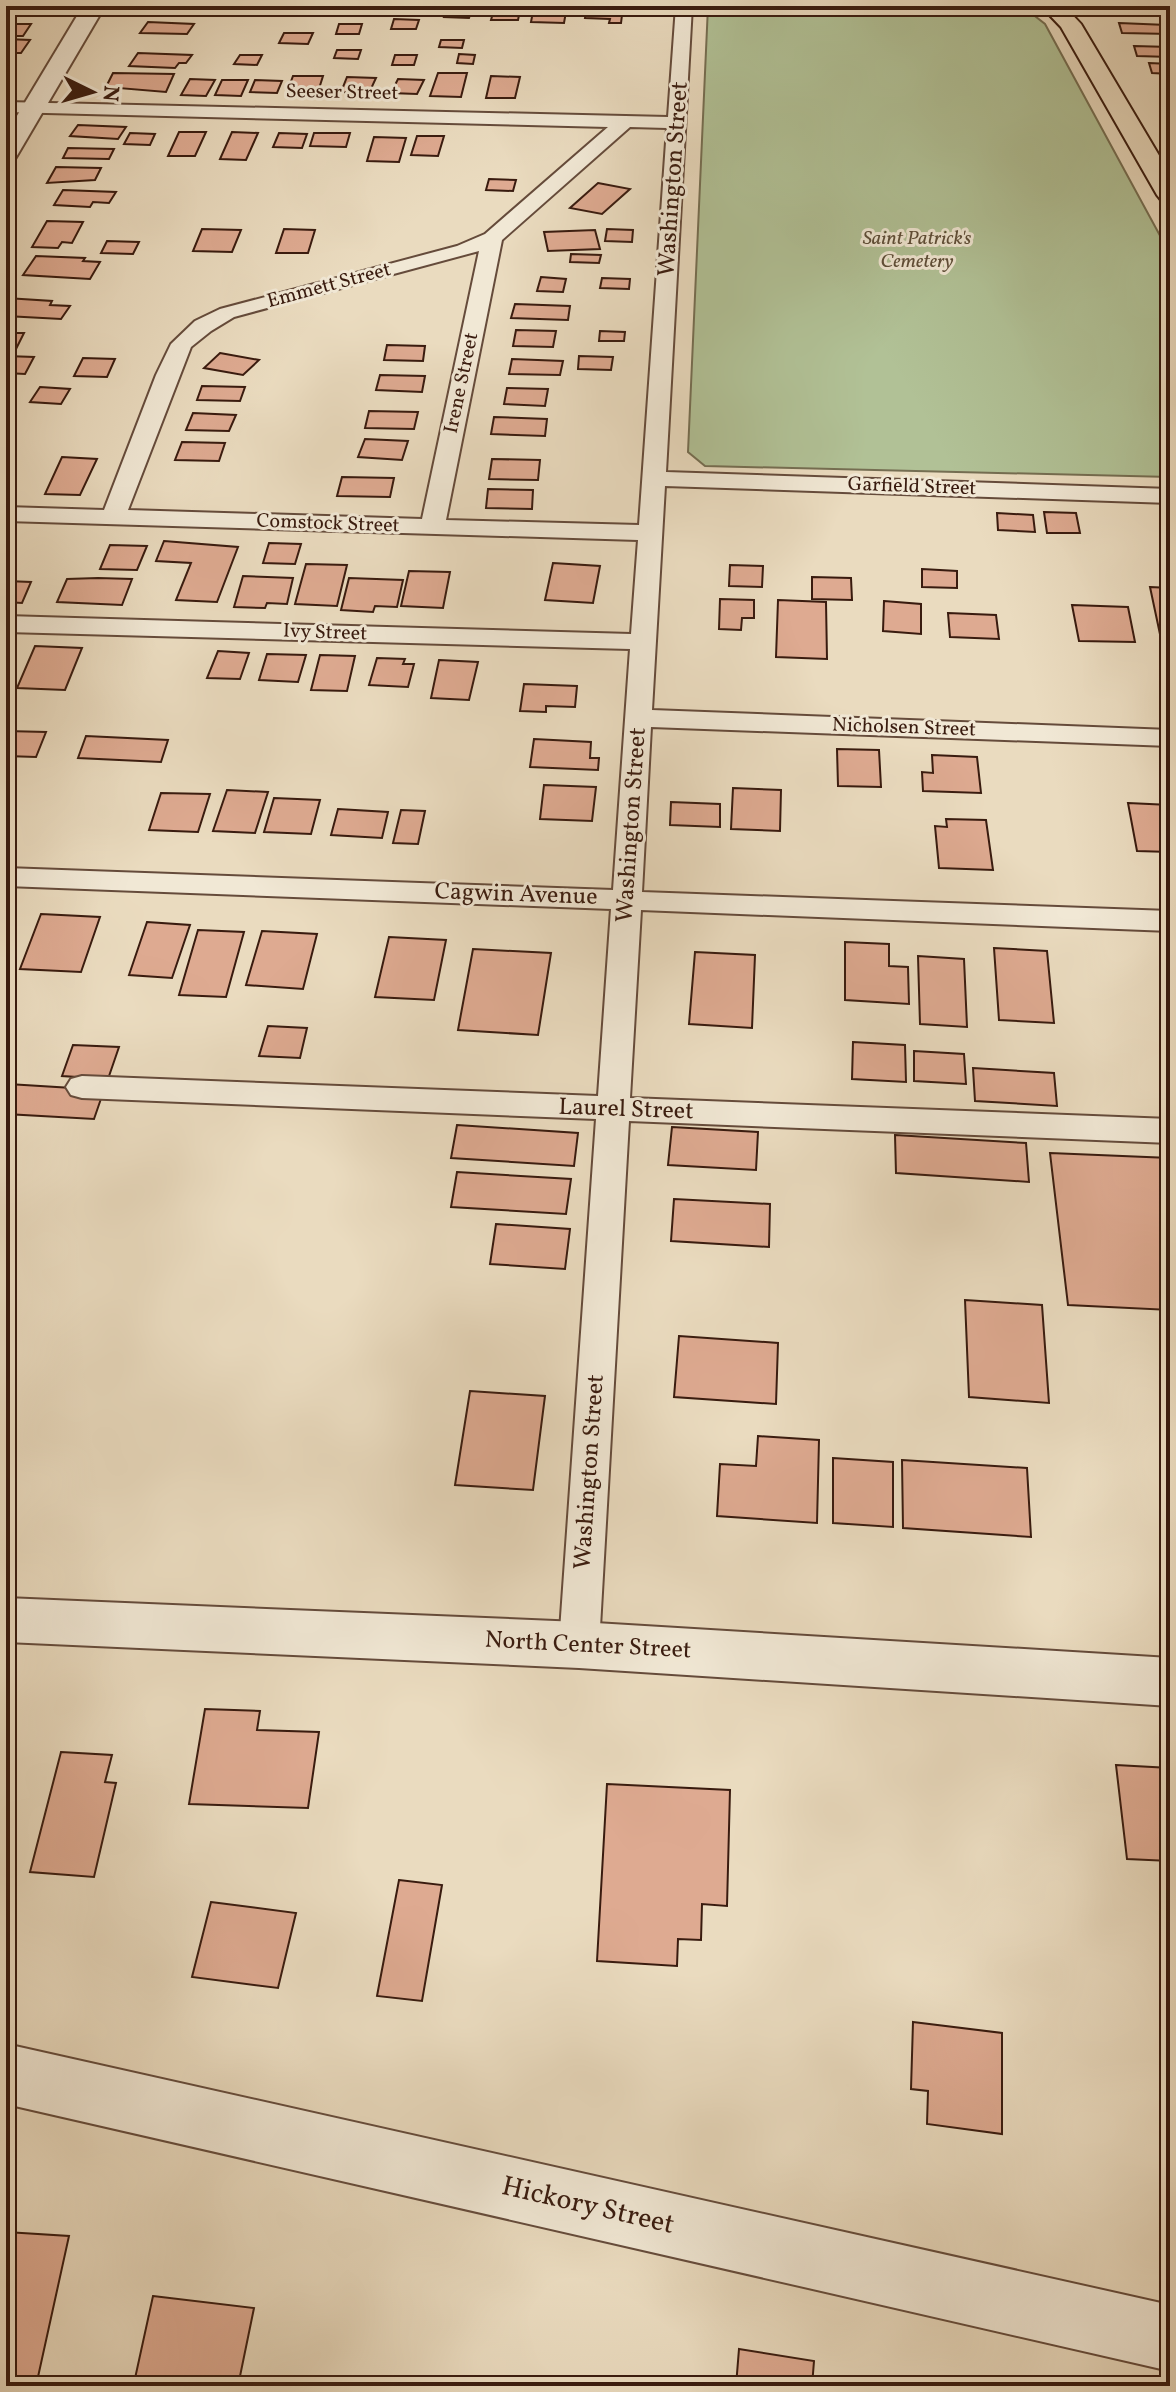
<svg xmlns="http://www.w3.org/2000/svg" width="1176" height="2392" font-family="Vollkorn,serif">
  <rect width="100%" height="100%" fill="#eadbbf"/>
  <filter id="stains"><feTurbulence type="fractalNoise" baseFrequency=".0025" numOctaves="4"/><feColorMatrix values="0 0 0 0 .2 0 0 0 0 .09 0 0 0 0 .02 0 0 0 .5 -.17"/></filter>
  <radialGradient id="worn" r=".72"><stop offset=".6" stop-color="#630" stop-opacity="0"/><stop offset="1" stop-color="#630" stop-opacity=".3"/></radialGradient>
  <polygon fill="#b1c196" stroke="#756e52" stroke-width="2" points="708,6 1022,6 1045,24 1170,254 1170,477 705,466 688,452"/>
  <g fill="#deaa91" stroke="#391b0f" stroke-width="2">
    <polygon points="166,6 206,6 199,16 160,15"/>
    <polygon points="423,6 419,16 395,15 397,7 380,7"/>
    <polygon points="448,6 473,6 469,18 444,17"/>
    <polygon points="495,6 521,6 518,20 491,20"/>
    <polygon points="534,6 567,6 564,23 531,22"/>
    <polygon points="587,6 616,6 614,15 622,15 621,23 609,23 610,19 585,18"/>
    <polygon points="394,19 419,20 416,29 391,29"/>
    <polygon points="148,22 194,24 187,34 140,33"/>
    <polygon points="1119,23 1167,25 1170,34 1122,33"/>
    <polygon points="6,24 31,24 23,36 6,36"/>
    <polygon points="339,24 362,24 359,34 336,34"/>
    <polygon points="284,33 313,33 308,44 279,43"/>
    <polygon points="6,39 30,40 21,53 6,53"/>
    <polygon points="441,40 464,40 462,48 439,47"/>
    <polygon points="1134,46 1170,47 1170,57 1137,56"/>
    <polygon points="337,50 361,50 358,59 334,58"/>
    <polygon points="138,53 192,55 186,63 179,63 175,68 129,66"/>
    <polygon points="459,54 475,55 473,64 457,63"/>
    <polygon points="240,55 262,55 257,65 234,64"/>
    <polygon points="395,55 417,55 414,65 392,65"/>
    <polygon points="1149,63 1170,64 1170,74 1152,73"/>
    <polygon points="113,73 174,74 166,92 106,87"/>
    <polygon points="438,73 467,73 461,97 430,96"/>
    <polygon points="293,76 323,76 317,95 286,95"/>
    <polygon points="491,76 520,77 515,98 486,98"/>
    <polygon points="347,77 376,78 369,93 341,92"/>
    <polygon points="190,79 215,80 206,96 181,95"/>
    <polygon points="398,79 424,80 417,94 391,93"/>
    <polygon points="222,80 248,80 241,96 215,95"/>
    <polygon points="255,80 282,81 277,93 250,92"/>
    <polygon points="78,125 126,127 118,139 70,136"/>
    <polygon points="179,132 206,132 195,156 168,156"/>
    <polygon points="232,132 258,133 246,160 220,159"/>
    <polygon points="130,133 155,134 150,145 124,144"/>
    <polygon points="279,133 307,134 302,148 273,147"/>
    <polygon points="314,133 350,133 346,147 310,146"/>
    <polygon points="417,136 444,136 438,156 411,155"/>
    <polygon points="374,137 406,138 399,162 367,161"/>
    <polygon points="68,148 114,149 109,159 63,158"/>
    <polygon points="56,167 101,168 95,180 47,183"/>
    <polygon points="489,179 516,180 513,191 486,190"/>
    <polygon points="598,183 630,189 602,214 570,208"/>
    <polygon points="63,190 116,192 109,203 93,202 90,207 54,205"/>
    <polygon points="47,221 83,222 72,243 62,242 58,248 32,247"/>
    <polygon points="202,229 241,230 232,252 193,251"/>
    <polygon points="284,229 315,230 308,253 276,253"/>
    <polygon points="607,229 633,230 632,242 605,241"/>
    <polygon points="595,230 600,249 548,251 544,232"/>
    <polygon points="107,241 139,242 133,254 101,253"/>
    <polygon points="571,254 601,255 599,263 570,262"/>
    <polygon points="36,256 85,258 83,261 100,262 90,279 23,275"/>
    <polygon points="541,277 566,279 563,292 537,291"/>
    <polygon points="602,278 630,279 629,289 600,288"/>
    <polygon points="6,298 52,301 50,305 70,306 61,319 6,316"/>
    <polygon points="515,304 570,306 568,320 511,318"/>
    <polygon points="516,330 556,331 553,347 513,346"/>
    <polygon points="600,331 625,332 624,341 599,341"/>
    <polygon points="6,333 24,333 15,351 6,351"/>
    <polygon points="387,345 425,346 423,361 384,360"/>
    <polygon points="220,353 259,360 243,375 204,368"/>
    <polygon points="6,356 34,357 25,374 6,373"/>
    <polygon points="579,356 613,357 611,370 578,369"/>
    <polygon points="83,358 115,359 107,377 74,376"/>
    <polygon points="512,359 563,361 560,375 509,374"/>
    <polygon points="380,375 425,376 422,392 376,390"/>
    <polygon points="202,386 245,387 240,401 197,400"/>
    <polygon points="40,387 70,389 61,404 30,402"/>
    <polygon points="507,388 548,389 545,406 504,404"/>
    <polygon points="369,411 418,412 414,429 365,428"/>
    <polygon points="193,413 236,415 229,431 186,430"/>
    <polygon points="494,417 547,419 545,436 491,434"/>
    <polygon points="365,439 408,441 402,460 358,457"/>
    <polygon points="182,442 225,443 219,461 175,460"/>
    <polygon points="62,457 97,459 80,495 45,494"/>
    <polygon points="492,459 540,460 538,480 489,479"/>
    <polygon points="342,477 394,478 390,497 337,496"/>
    <polygon points="488,489 533,490 532,509 486,508"/>
    <polygon points="1044,512 1076,513 1080,533 1047,533"/>
    <polygon points="997,513 1033,515 1035,532 998,530"/>
    <polygon points="164,541 238,547 217,602 176,600 191,563 156,561"/>
    <polygon points="269,543 301,544 295,564 263,563"/>
    <polygon points="110,545 147,546 137,570 100,569"/>
    <polygon points="553,563 600,566 593,603 545,600"/>
    <polygon points="306,564 347,565 337,606 295,604"/>
    <polygon points="730,565 763,566 762,587 729,586"/>
    <polygon points="922,569 957,571 957,588 922,587"/>
    <polygon points="409,571 450,572 443,608 401,606"/>
    <polygon points="243,576 293,578 287,604 267,603 265,608 234,607"/>
    <polygon points="812,577 851,578 852,600 812,599"/>
    <polygon points="98,578 132,579 122,605 57,602 67,579"/>
    <polygon points="349,578 403,580 397,607 375,606 373,612 341,610"/>
    <polygon points="6,581 31,582 22,603 6,602"/>
    <polygon points="1150,587 1170,588 1170,639 1161,639"/>
    <polygon points="720,599 754,600 754,618 742,618 741,630 719,629"/>
    <polygon points="778,600 826,602 827,659 776,657"/>
    <polygon points="884,601 921,604 921,634 883,631"/>
    <polygon points="1072,605 1128,607 1135,642 1079,641"/>
    <polygon points="948,613 996,615 999,639 950,637"/>
    <polygon points="35,646 82,648 65,690 17,688"/>
    <polygon points="218,651 249,653 240,679 207,678"/>
    <polygon points="267,654 306,655 298,682 259,680"/>
    <polygon points="320,655 355,656 347,691 311,690"/>
    <polygon points="377,658 405,659 403,664 414,664 408,687 369,685"/>
    <polygon points="439,660 478,662 469,700 431,698"/>
    <polygon points="524,684 577,686 575,707 546,706 546,712 520,711"/>
    <polygon points="6,731 46,732 36,757 6,756"/>
    <polygon points="86,736 168,740 161,762 78,758"/>
    <polygon points="534,739 591,742 590,758 599,758 598,770 530,767"/>
    <polygon points="837,749 879,750 881,787 838,786"/>
    <polygon points="932,755 977,757 981,793 923,791 922,772 933,773"/>
    <polygon points="544,785 596,787 592,821 540,819"/>
    <polygon points="733,788 781,790 780,831 731,829"/>
    <polygon points="227,790 268,792 255,833 213,831"/>
    <polygon points="161,793 210,794 198,832 149,830"/>
    <polygon points="274,798 320,800 311,834 264,832"/>
    <polygon points="671,802 720,804 720,827 670,825"/>
    <polygon points="1128,803 1170,805 1170,852 1137,851"/>
    <polygon points="338,809 388,812 382,838 331,835"/>
    <polygon points="401,810 425,811 418,844 393,843"/>
    <polygon points="946,819 986,820 993,870 939,868 935,826 947,827"/>
    <polygon points="41,914 100,917 81,972 20,969"/>
    <polygon points="147,922 190,925 172,978 129,975"/>
    <polygon points="198,930 244,932 226,997 179,995"/>
    <polygon points="262,931 317,934 303,989 246,985"/>
    <polygon points="389,937 446,940 434,1000 375,997"/>
    <polygon points="845,942 889,944 889,966 908,967 909,1004 845,1000"/>
    <polygon points="994,948 1047,951 1054,1023 999,1020"/>
    <polygon points="473,949 551,953 538,1035 458,1030"/>
    <polygon points="695,952 755,955 752,1028 689,1024"/>
    <polygon points="918,956 964,959 967,1027 920,1024"/>
    <polygon points="268,1026 307,1028 300,1058 259,1056"/>
    <polygon points="853,1042 905,1045 906,1082 852,1079"/>
    <polygon points="73,1045 119,1047 108,1079 62,1076"/>
    <polygon points="914,1051 964,1054 966,1084 914,1081"/>
    <polygon points="973,1068 1054,1073 1057,1106 975,1101"/>
    <polygon points="8,1084 104,1090 94,1119 6,1114"/>
    <polygon points="457,1125 578,1133 574,1166 451,1158"/>
    <polygon points="672,1127 758,1132 756,1170 668,1165"/>
    <polygon points="895,1135 1026,1143 1029,1182 896,1173"/>
    <polygon points="1050,1153 1170,1158 1170,1310 1068,1305"/>
    <polygon points="457,1172 571,1179 566,1214 451,1207"/>
    <polygon points="674,1199 770,1204 769,1247 671,1241"/>
    <polygon points="496,1224 570,1229 565,1269 490,1264"/>
    <polygon points="965,1300 1042,1305 1049,1403 969,1397"/>
    <polygon points="679,1336 778,1343 776,1404 674,1397"/>
    <polygon points="470,1391 545,1396 533,1490 455,1485"/>
    <polygon points="758,1436 819,1440 817,1523 717,1516 720,1464 756,1466"/>
    <polygon points="833,1458 893,1462 893,1527 833,1523"/>
    <polygon points="902,1460 1027,1468 1031,1537 903,1528"/>
    <polygon points="205,1709 260,1711 257,1730 319,1732 308,1808 189,1804"/>
    <polygon points="61,1752 112,1755 105,1782 116,1783 94,1877 30,1872"/>
    <polygon points="1116,1765 1170,1768 1170,1861 1127,1859"/>
    <polygon points="607,1784 730,1790 727,1906 702,1904 701,1940 678,1939 677,1966 597,1961"/>
    <polygon points="399,1880 442,1885 422,2001 377,1996"/>
    <polygon points="211,1902 296,1913 278,1988 192,1977"/>
    <polygon points="913,2022 1002,2033 1002,2134 927,2124 928,2091 911,2089"/>
    <polygon points="6,2232 69,2236 36,2386 6,2386"/>
    <polygon points="153,2296 254,2308 238,2386 134,2383"/>
    <polygon points="739,2349 814,2361 812,2386 736,2386"/>
  </g>
  <g fill="none" stroke-linecap="round" stroke-linejoin="round">
    <g stroke="#654b3b" stroke-width="4">
      <path id="minor" d="M676,6h16l-26,466 504,17v14l-505,-17 -13,224 518,20v16l-519,-19 -9,165 528,19v20l-529,-21 -11,188 540,21v24l-541,-22 -30,524 -6,13 -14,5 -14,-5 -6,-13 37,-526 -514,-21 -11,-3 -5,-8 5,-8 11,-3 516,20 13,-187 -605,-23v-18l607,22 17,-241 -624,-17v-16l625,18 7,-94 -632,-19v-14l98,3 52,-135 15,-31 24,-23 25,-12 237,-63 28,-12 123,-107 -602,-15v-10l662,15zM630,127l37,1 -28,397 -193,-5 56,-280zM479,251l-57,268 -294,-9 63,-163 20,-16 23,-14z"/>
    </g>
    <g stroke="#654b3b" stroke-width="4">
      <g id="tertiary">
        <polygon points="83,6 105,6 18,154 15,159 6,161 6,134"/>
        <polygon points="6,1598 579,1622 1170,1658 1170,1706 579,1668 6,1642"/>
        <polygon points="6,2044 1170,2305 1170,2371 6,2104"/>
      </g>
    </g>
    <g stroke="#391b0f" stroke-width="4">
      <polygon id="primary" points="1041,6 1064,6 1081,24 1170,174 1170,203 1161,200 1157,195 1061,27"/>
    </g>
    <use href="#minor" fill="#f1e8d5" fill-rule="evenodd"/>
    <use href="#tertiary" fill="#f1e8d5" fill-rule="evenodd"/>
    <use href="#primary" fill="#eadbbf" fill-rule="evenodd"/>
  </g>
  <g text-anchor="middle" dominant-baseline="central" stroke-width="6" stroke-linejoin="round" paint-order="stroke">
    <g font-size="20" fill="#391b0f" stroke="#f1e8d5">
      <text transform="translate(342 93) rotate(1)">Seeser Street</text>
      <text transform="translate(329 286) rotate(-15)">Emmett Street</text>
      <text transform="translate(462 383) rotate(-78)">Irene Street</text>
      <text transform="translate(912 487) rotate(2)">Garfield Street</text>
      <text transform="translate(328 524) rotate(2)">Comstock Street</text>
      <text transform="translate(325 633) rotate(2)">Ivy Street</text>
      <text transform="translate(904 728) rotate(2)">Nicholsen Street</text>
    </g>
    <g font-size="20" font-style="italic" fill="#5d4d38" stroke="#f1e8d5">
      <text x="917" y="239">Saint Patrick's<tspan x="917" dy="23">Cemetery</tspan></text>
    </g>
    <g font-size="24" fill="#391b0f" stroke="#f1e8d5">
      <text transform="translate(674 179) rotate(-86)">Washington Street</text>
      <text transform="translate(632 825) rotate(-86)">Washington Street</text>
      <text transform="translate(516 895) rotate(2)">Cagwin Avenue</text>
      <text transform="translate(626 1110) rotate(2)">Laurel Street</text>
      <text transform="translate(590 1472) rotate(-86)">Washington Street</text>
      <text transform="translate(588 1646) rotate(3)">North Center Street</text>
    </g>
    <g font-size="28" fill="#391b0f" stroke="#f1e8d5">
      <text transform="translate(588 2206) rotate(13)">Hickory Street</text>
    </g>
  </g>
  <rect width="1176" height="2392" fill="none" stroke="#eadbbf" stroke-width="32"/>
  <rect x="8" y="8" width="1160" height="2376" fill="none" stroke="#391b0f" stroke-width="4"/>
  <rect x="16" y="16" width="1144" height="2360" fill="none" stroke="#391b0f" stroke-width="2"/>
  <g transform="translate(92 92) rotate(95)" stroke="#f1e8d5" stroke-width="6" paint-order="stroke">
  <path d="M0-6L14 30L0 20L-14 30Z" fill="#391b0f"/>
  <text y="-12" font-size="22" font-weight="bold" text-anchor="middle" fill="#391b0f">N</text>
  </g>
  <rect width="100%" height="100%" filter="url(#stains)"/>
  <rect width="100%" height="100%" fill="url(#worn)"/>
</svg>
